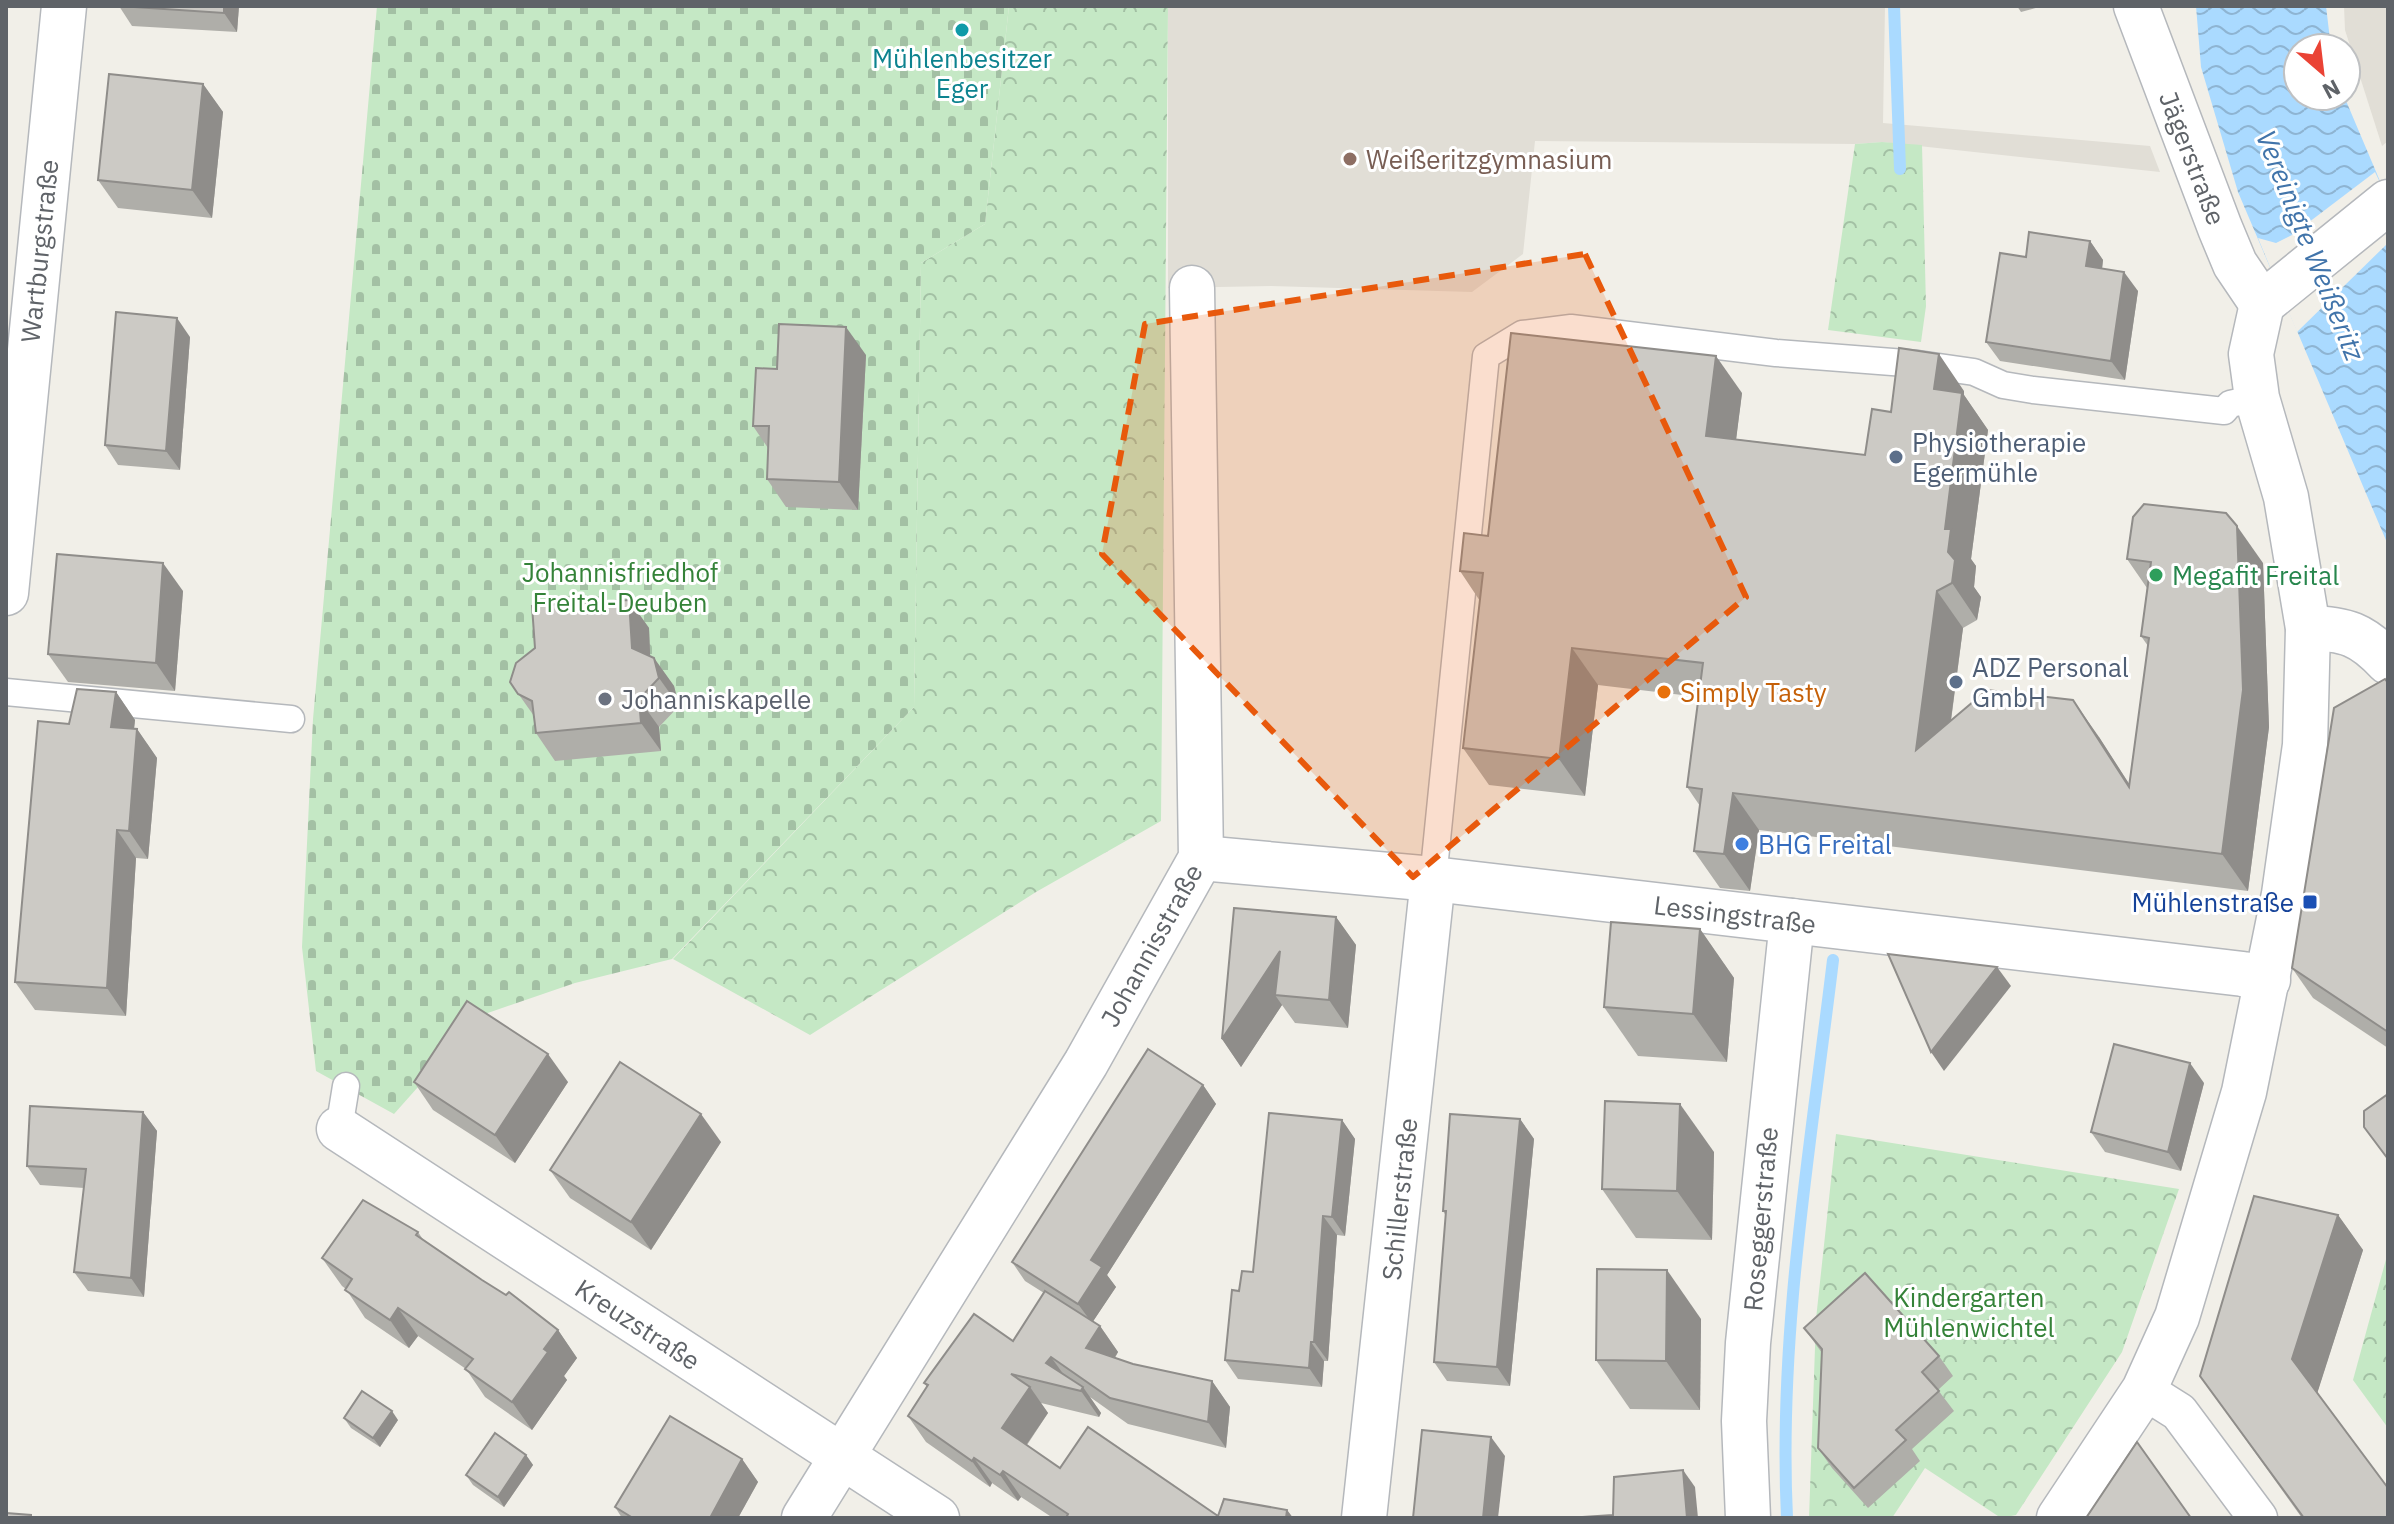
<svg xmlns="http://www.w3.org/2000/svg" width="2394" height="1524" font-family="'IBM Plex Sans',sans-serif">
  <defs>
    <pattern id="forest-crowns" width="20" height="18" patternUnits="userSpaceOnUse" patternTransform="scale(2)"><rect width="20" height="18" fill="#c5e8c5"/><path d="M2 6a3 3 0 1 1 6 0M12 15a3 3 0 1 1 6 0" fill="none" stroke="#a3c0a4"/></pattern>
    <pattern id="cemetery-stones" width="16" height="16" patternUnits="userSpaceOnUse" patternTransform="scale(2)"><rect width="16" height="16" fill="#c5e8c5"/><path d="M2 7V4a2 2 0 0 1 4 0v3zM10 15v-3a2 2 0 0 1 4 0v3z" fill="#a3c0a4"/></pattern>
    <pattern id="water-waves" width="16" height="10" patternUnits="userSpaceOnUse" patternTransform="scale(2)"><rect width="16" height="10" fill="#aadaff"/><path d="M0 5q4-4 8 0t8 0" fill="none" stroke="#8eb4d2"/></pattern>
  </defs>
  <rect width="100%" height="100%" fill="#f1efe8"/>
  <g fill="#e1ded6">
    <polygon points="1168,6 1885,6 1883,123 2150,146 2160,172 1882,142 1855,144 1535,141 1523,254 1472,292 1271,286 1168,288"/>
    <polygon points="2344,6 2388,6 2388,141 2382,146 2345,30"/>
  </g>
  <g fill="url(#forest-crowns)">
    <polygon points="1009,6 1168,6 1161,821 1036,892 810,1035 673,959 914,707 921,263 985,224"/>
    <polygon points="1882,142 1922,145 1926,306 1921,342 1828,330 1855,144"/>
    <polygon points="1836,1134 2179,1189 2122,1352 2016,1515 2001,1518 1925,1468 1892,1518 1809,1518 1816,1319"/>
    <polygon points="2388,1252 2388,1428 2353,1380"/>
  </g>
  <polygon fill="url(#cemetery-stones)" points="377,6 1009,6 985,224 921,263 914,707 672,959 575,983 482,1015 394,1114 316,1071 302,947 313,719"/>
  <polygon fill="url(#water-waves)" points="2196,6 2326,6 2331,48 2298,48 2298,96 2344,96 2388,200 2388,545 2238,192 2201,67"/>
  <polygon fill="#f1efe8" points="2375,172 2388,199 2388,243 2297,332 2258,238 2276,243 2292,235"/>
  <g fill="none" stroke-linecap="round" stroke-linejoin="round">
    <g stroke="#aadaff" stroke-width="12">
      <polyline points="1894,6 1900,169"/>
      <path d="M1787,1518c-9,-186 24,-374 46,-558"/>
    </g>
    <g stroke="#b5b8bc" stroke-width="29">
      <g id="service">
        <polyline points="6,692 291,719"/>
        <polyline points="1433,879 1486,356 1522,334 1571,328 1776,353 1918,364 1974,372 2003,385 2033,390 2224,411 2230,404 2257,398"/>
        <polyline points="339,1129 346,1086"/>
      </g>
    </g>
    <g stroke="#b5b8bc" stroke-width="41">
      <polyline id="pedestrian" points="2144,1390 2179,1412 2258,1518"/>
    </g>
    <g stroke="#b5b8bc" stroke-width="47">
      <g id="minor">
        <polyline points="2136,6 2220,228 2235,264 2262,304"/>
        <polyline points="2262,304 2388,202"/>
        <polyline points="6,593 64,6"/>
        <path d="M2308,628c38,1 54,6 80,34"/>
        <polyline points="1201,858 1433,879 2243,974 2268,980"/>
        <polyline points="339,1129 937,1518"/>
        <polyline points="804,1518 1086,1063 1201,858 1192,288"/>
        <polyline points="1364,1518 1433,879"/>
        <polyline points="1748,1518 1744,1421 1748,1343 1792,921"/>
        <polyline points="2059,1518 2144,1390 2177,1317 2244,1092 2284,894 2305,745 2308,628 2286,497 2257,398 2251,354 2262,304"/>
      </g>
    </g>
    <use href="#service" stroke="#fff" stroke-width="26"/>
    <use href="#pedestrian" stroke="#fff" stroke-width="38"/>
    <use href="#minor" stroke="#fff" stroke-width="44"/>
  </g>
  <g fill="#afaea9">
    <polygon points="119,6 239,6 237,32 132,26"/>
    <polygon points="2017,6 2043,6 2021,12"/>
    <polygon points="203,84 223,112 212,218 118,208 98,180"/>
    <polygon points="2090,241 2103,260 2102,269 2138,291 2125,380 2000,361 1986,342 2026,257"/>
    <polygon points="190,337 180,470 118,465 105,445"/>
    <polygon points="866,355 858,510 786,507 767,479 768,448 753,426 777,369"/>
    <polygon points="1964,391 1964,395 1988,430 1971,559 1976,566 1974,587 1981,597 1977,620 1963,628 1951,721 2099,737 2129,784 2148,646 2141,636 2147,588 2127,559 2263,563 2269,727 2248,891 1759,830 1750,891 1720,888 1694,851 1700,806 1687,787 1699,697 1598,685 1585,796 1489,785 1463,748 1480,601 1460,571 1488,536 1742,393 1736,439 1865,455 1891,412"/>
    <polygon points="183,591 175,691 68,682 48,654"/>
    <polygon points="629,600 649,628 650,656 654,658 674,686 679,706 659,727 661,751 555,761 536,733 534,716 510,682"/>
    <polygon points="2388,683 2388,1048 2313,998 2292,968"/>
    <polygon points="116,692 135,720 134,729 137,729 157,758 148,859 136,858 126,1016 35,1010 15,982 69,724"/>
    <polygon points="1336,917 1356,945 1348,1028 1295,1023 1282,1005 1241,1067 1222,1039"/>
    <polygon points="1700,929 1734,978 1727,1062 1638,1056 1604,1007"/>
    <polygon points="414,1082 568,1082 515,1163 433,1110"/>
    <polygon points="2204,1083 2181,1171 2105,1152 2091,1132"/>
    <polygon points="1203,1085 1216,1104 1107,1275 1116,1287 1093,1321 1100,1326 1118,1352 1115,1358 1133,1364 1212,1381 1230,1407 1226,1448 1128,1424 1090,1397 1101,1413 1099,1417 1041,1403 1048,1413 1027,1445 1060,1468 1218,1516 1287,1510 1293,1518 1053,1518 1021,1497 1018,1501 992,1483 990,1487 926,1442 908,1416 927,1387 924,1383 1013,1341 1044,1293 1025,1281 1012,1262"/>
    <polygon points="143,1112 157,1131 144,1297 88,1291 74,1272 84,1188 40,1185 27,1166"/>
    <polygon points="1520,1119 1534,1139 1510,1386 1447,1381 1434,1362 1446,1216 1443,1211"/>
    <polygon points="1342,1120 1355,1139 1345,1236 1337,1235 1328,1361 1324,1361 1322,1387 1238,1379 1225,1360 1239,1291 1253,1272"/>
    <polygon points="721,1142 651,1250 570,1198 550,1170"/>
    <polygon points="1714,1152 1712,1240 1636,1238 1602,1189"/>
    <polygon points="2338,1215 2363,1250 2317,1393 2388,1518 2302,1518 2200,1376"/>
    <polygon points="418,1232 424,1241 482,1280 558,1330 577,1358 564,1376 567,1380 532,1430 485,1397 466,1369 418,1336 409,1348 365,1318 346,1289 342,1286 322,1258"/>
    <polygon points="1701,1319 1700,1410 1630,1409 1596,1360"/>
    <polygon points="1804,1328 1939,1356 1953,1376 1938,1390 1954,1411 1912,1449 1920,1461 1868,1508 1832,1468 1818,1448 1822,1353"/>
    <polygon points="344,1418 398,1420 380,1447 351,1428"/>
    <polygon points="526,1455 533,1465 504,1507 473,1485 466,1475"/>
    <polygon points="742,1459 758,1482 738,1518 622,1518 615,1507"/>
  </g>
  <g fill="#8f8d8a">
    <polygon points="224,6 239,6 237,32 224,13"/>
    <polygon points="203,84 223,112 212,218 192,190"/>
    <polygon points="2090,241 2103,260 2100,286 2086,266"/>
    <polygon points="2124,272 2138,291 2125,380 2111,361"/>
    <polygon points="177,318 190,337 180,470 166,451"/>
    <polygon points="846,327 866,355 858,510 839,482"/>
    <polygon points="1939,354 1964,391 1964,395 1988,430 1971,559 1976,566 1974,587 1981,597 1977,620 1952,583 1945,529 1934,389"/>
    <polygon points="1716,356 1742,393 1732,472 1706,436"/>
    <polygon points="2237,526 2263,563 2269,727 2248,891 2222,854"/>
    <polygon points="163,563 183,591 175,691 156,663"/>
    <polygon points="1937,591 1963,628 1942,787 1916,750"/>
    <polygon points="629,600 649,628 651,676 632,648"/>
    <polygon points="1572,648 1598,685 1585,796 1559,759"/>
    <polygon points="654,658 674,686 679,706 659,678"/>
    <polygon points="116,692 135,720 131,755 111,727"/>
    <polygon points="639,699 659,727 661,751 641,723"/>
    <polygon points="2073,700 2099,737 2155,824 2129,787"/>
    <polygon points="137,729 157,758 148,859 129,831"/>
    <polygon points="1733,793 1759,830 1750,891 1724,854"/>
    <polygon points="117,830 136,858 126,1016 107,988"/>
    <polygon points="1336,917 1356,945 1348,1028 1329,1000"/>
    <polygon points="1700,929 1734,978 1727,1062 1693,1014"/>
    <polygon points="1280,951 1275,995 1282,1005 1241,1067 1222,1039"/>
    <polygon points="1997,967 2011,986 1944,1071 1931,1052"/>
    <polygon points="548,1054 568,1082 515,1163 495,1135"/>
    <polygon points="2190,1063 2204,1083 2181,1171 2168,1152"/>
    <polygon points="1203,1085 1216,1104 1107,1275 1116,1287 1092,1323 1078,1304 1091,1260"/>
    <polygon points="1680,1104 1714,1152 1712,1240 1677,1191"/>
    <polygon points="143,1112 157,1131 144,1297 131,1278"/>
    <polygon points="701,1114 721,1142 651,1250 631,1222"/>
    <polygon points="1520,1119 1534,1139 1510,1386 1497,1367"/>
    <polygon points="1342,1120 1355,1139 1345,1236 1332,1217"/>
    <polygon points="2338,1215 2363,1250 2317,1394 2292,1359"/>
    <polygon points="1323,1216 1337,1235 1328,1361 1314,1342"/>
    <polygon points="1667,1270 1701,1319 1700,1410 1666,1361"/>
    <polygon points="398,1308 418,1336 409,1348 390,1320"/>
    <polygon points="1100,1326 1118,1352 1104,1374 1086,1348"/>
    <polygon points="558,1330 577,1358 564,1376 567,1380 532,1430 512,1402 544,1349"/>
    <polygon points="1311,1342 1324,1361 1322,1387 1309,1368"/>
    <polygon points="1051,1357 1069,1382 1046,1363"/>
    <polygon points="1212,1381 1230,1407 1226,1448 1208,1422"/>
    <polygon points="1030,1387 1048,1413 1020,1454 1002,1428"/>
    <polygon points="1083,1387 1101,1413 1099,1417 1081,1391"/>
    <polygon points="392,1411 398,1420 380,1447 373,1438"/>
    <polygon points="1491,1437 1505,1456 1498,1518 1483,1518"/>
    <polygon points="526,1455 533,1465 504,1507 498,1497"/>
    <polygon points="974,1458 992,1483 990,1487 972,1461"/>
    <polygon points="742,1459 758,1482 738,1518 710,1518"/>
    <polygon points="1683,1470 1695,1487 1698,1518 1687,1518"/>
    <polygon points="1003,1471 1021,1497 1018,1501 1000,1475"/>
    <polygon points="1287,1510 1293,1518 1286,1518"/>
  </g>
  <g fill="#cccac5" stroke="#8f8d8a" stroke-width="2">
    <polygon points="119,6 224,6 224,13"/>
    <polygon points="109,74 203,84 192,190 98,180"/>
    <polygon points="2029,232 2090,241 2086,266 2124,272 2111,361 1986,342 2000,253 2026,257"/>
    <polygon points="116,312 177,318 166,451 105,445"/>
    <polygon points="779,324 846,327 839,482 767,479 769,426 753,426 756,368 777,369"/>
    <polygon points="1511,333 1716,356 1706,436 1865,455 1872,409 1891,412 1899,348 1939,354 1934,389 1962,393 1945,529 1951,529 1948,552 1955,560 1952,583 1937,591 1916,750 1987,690 2073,700 2129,787 2149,638 2141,636 2151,562 2127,559 2133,517 2144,504 2226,513 2237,526 2243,690 2222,854 1733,793 1724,854 1694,851 1702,789 1687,787 1703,663 1572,648 1559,759 1463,748 1483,573 1460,571 1464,533 1488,536"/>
    <polygon points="57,554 163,563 156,663 48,654"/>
    <polygon points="629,600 632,648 654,658 659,678 639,699 641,723 536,733 532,701 518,694 510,682 516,663 535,648 532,606"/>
    <polygon points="2385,679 2388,683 2388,1032 2292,968 2334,708"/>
    <polygon points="77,689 116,692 111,727 137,729 129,831 117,830 107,988 15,982 38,721 69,724"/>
    <polygon points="1234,908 1336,917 1329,1000 1275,995 1280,951 1222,1039"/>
    <polygon points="1611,922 1700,929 1693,1014 1604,1007"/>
    <polygon points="1888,954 1997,967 1931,1052"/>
    <polygon points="467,1001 548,1054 495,1135 414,1082"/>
    <polygon points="2114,1044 2190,1063 2168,1152 2091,1132"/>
    <polygon points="1148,1049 1203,1085 1091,1260 1102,1267 1078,1304 1012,1262"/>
    <polygon points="620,1062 701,1114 631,1222 550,1170"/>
    <polygon points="2388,1094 2388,1159 2364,1127 2364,1111"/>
    <polygon points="1605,1101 1680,1104 1677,1191 1602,1189"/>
    <polygon points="30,1106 143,1112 131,1278 74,1272 86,1169 27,1166"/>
    <polygon points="1269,1113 1342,1120 1332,1217 1323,1216 1314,1342 1311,1342 1309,1368 1225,1360 1232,1290 1239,1291 1242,1271 1253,1272"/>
    <polygon points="1450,1114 1520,1119 1497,1367 1434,1362 1446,1211 1443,1211"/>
    <polygon points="2254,1196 2338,1215 2292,1359 2388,1488 2388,1518 2304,1518 2200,1376"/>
    <polygon points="363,1200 418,1232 416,1235 482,1280 506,1295 509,1292 558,1330 544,1349 548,1352 512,1402 465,1369 473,1359 398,1308 390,1320 345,1290 352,1279 322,1258"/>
    <polygon points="1597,1269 1667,1270 1666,1361 1596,1360"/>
    <polygon points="1865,1273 1939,1356 1922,1372 1939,1391 1896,1430 1906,1440 1854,1488 1818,1448 1822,1349 1804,1328"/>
    <polygon points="1045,1291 1100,1326 1086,1348 1133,1364 1212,1381 1208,1422 1110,1398 1051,1357 1046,1363 1083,1387 1081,1391 1011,1374 1030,1387 1002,1428 1060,1468 1088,1427 1218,1516 1224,1499 1287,1510 1286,1518 1066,1518 1068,1514 1003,1471 1000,1475 974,1458 972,1461 908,1416 928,1385 924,1383 974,1314 1013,1341"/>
    <polygon points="362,1391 392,1411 373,1438 344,1418"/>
    <polygon points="670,1416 742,1459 710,1518 633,1518 615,1507"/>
    <polygon points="1422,1430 1491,1437 1483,1518 1413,1518"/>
    <polygon points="495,1433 526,1455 498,1497 466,1475"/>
    <polygon points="2137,1442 2191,1518 2086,1518"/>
    <polygon points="1683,1470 1687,1518 1567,1518 1613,1515 1614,1477"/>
    <polygon points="6,1513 31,1515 31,1518 6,1518"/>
  </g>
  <path fill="#e8590c" fill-opacity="0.2" stroke="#e8590c" stroke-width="6" stroke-dasharray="16 10" stroke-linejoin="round" d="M1585,254l161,343 -333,280 -311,-323 43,-230z"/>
  <circle fill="#0f9aa8" stroke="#fff" stroke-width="3" cx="962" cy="30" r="8"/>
  <circle fill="#8d6e63" stroke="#fff" stroke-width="3" cx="1350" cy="159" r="8"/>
  <g fill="#5c6f8a" stroke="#fff" stroke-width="3">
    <circle cx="1896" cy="457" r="8"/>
    <circle cx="1956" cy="682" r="8"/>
  </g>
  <circle fill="#2e9e5b" stroke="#fff" stroke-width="3" cx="2156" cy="575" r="8"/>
  <circle fill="#e8710a" stroke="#fff" stroke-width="3" cx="1664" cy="692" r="8"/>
  <circle fill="#6b7280" stroke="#fff" stroke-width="3" cx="605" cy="699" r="8"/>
  <circle fill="#3f7fe0" stroke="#fff" stroke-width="3" cx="1742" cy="844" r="8"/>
  <rect fill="#1a4fb4" stroke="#fff" stroke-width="3" x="2302" y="894" width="16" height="16" rx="4"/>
  <g text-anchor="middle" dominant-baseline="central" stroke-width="6" stroke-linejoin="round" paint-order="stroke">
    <g font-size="26" fill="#0d838f" stroke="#fff">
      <text x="962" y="58">Mühlenbesitzer<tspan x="962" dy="30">Eger</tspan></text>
    </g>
    <g font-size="26" fill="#5f6368" stroke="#fff">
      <text transform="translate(2193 158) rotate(69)">Jägerstraße</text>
      <text transform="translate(39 251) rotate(-84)">Wartburgstraße</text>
      <text transform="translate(1735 914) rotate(7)">Lessingstraße</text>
      <text transform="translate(1151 945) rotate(-61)">Johannisstraße</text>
      <text transform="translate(1399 1199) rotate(-84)">Schillerstraße</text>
      <text transform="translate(1760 1219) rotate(-85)">Roseggerstraße</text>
      <text transform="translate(638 1324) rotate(33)">Kreuzstraße</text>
    </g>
    <g font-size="26" fill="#785e54" stroke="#fff" text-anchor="start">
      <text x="1366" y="159">Weißeritzgymnasium</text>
    </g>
    <g font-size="26" fill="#4e5e75" stroke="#fff" text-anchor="start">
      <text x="1912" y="442">Physiotherapie<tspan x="1912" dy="30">Egermühle</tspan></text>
      <text x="1972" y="667">ADZ Personal<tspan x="1972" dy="30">GmbH</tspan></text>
    </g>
    <g font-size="26" fill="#348238" stroke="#fff">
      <text x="620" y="572">Johannisfriedhof<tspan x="620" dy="30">Freital-Deuben</tspan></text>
      <text x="1969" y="1297">Kindergarten<tspan x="1969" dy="30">Mühlenwichtel</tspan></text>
    </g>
    <g font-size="26" fill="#27864d" stroke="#fff" text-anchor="start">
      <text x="2172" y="575">Megafit Freital</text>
    </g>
    <g font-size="26" fill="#c56008" stroke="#fff" text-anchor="start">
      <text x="1680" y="692">Simply Tasty</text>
    </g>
    <g font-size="26" fill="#5b616d" stroke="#fff" text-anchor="start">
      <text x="621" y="699">Johanniskapelle</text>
    </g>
    <g font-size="26" fill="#366cbe" stroke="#fff" text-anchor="start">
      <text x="1758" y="844">BHG Freital</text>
    </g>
    <g font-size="26" fill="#164399" stroke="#fff" text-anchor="end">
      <text x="2294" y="902">Mühlenstraße</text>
    </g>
    <g font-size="28" font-style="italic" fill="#4174aa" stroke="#fff">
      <text transform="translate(2311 245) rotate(68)">Vereinigte Weißeritz</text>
    </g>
  </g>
  <rect width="2394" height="1524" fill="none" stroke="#5f6368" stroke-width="16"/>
  <g transform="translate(2322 72) rotate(152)"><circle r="38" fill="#ffffff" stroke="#bfc1c3" stroke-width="2"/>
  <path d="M0-6L14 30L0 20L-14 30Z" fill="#ea4335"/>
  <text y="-12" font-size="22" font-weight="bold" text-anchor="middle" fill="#5f6368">N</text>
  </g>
</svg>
